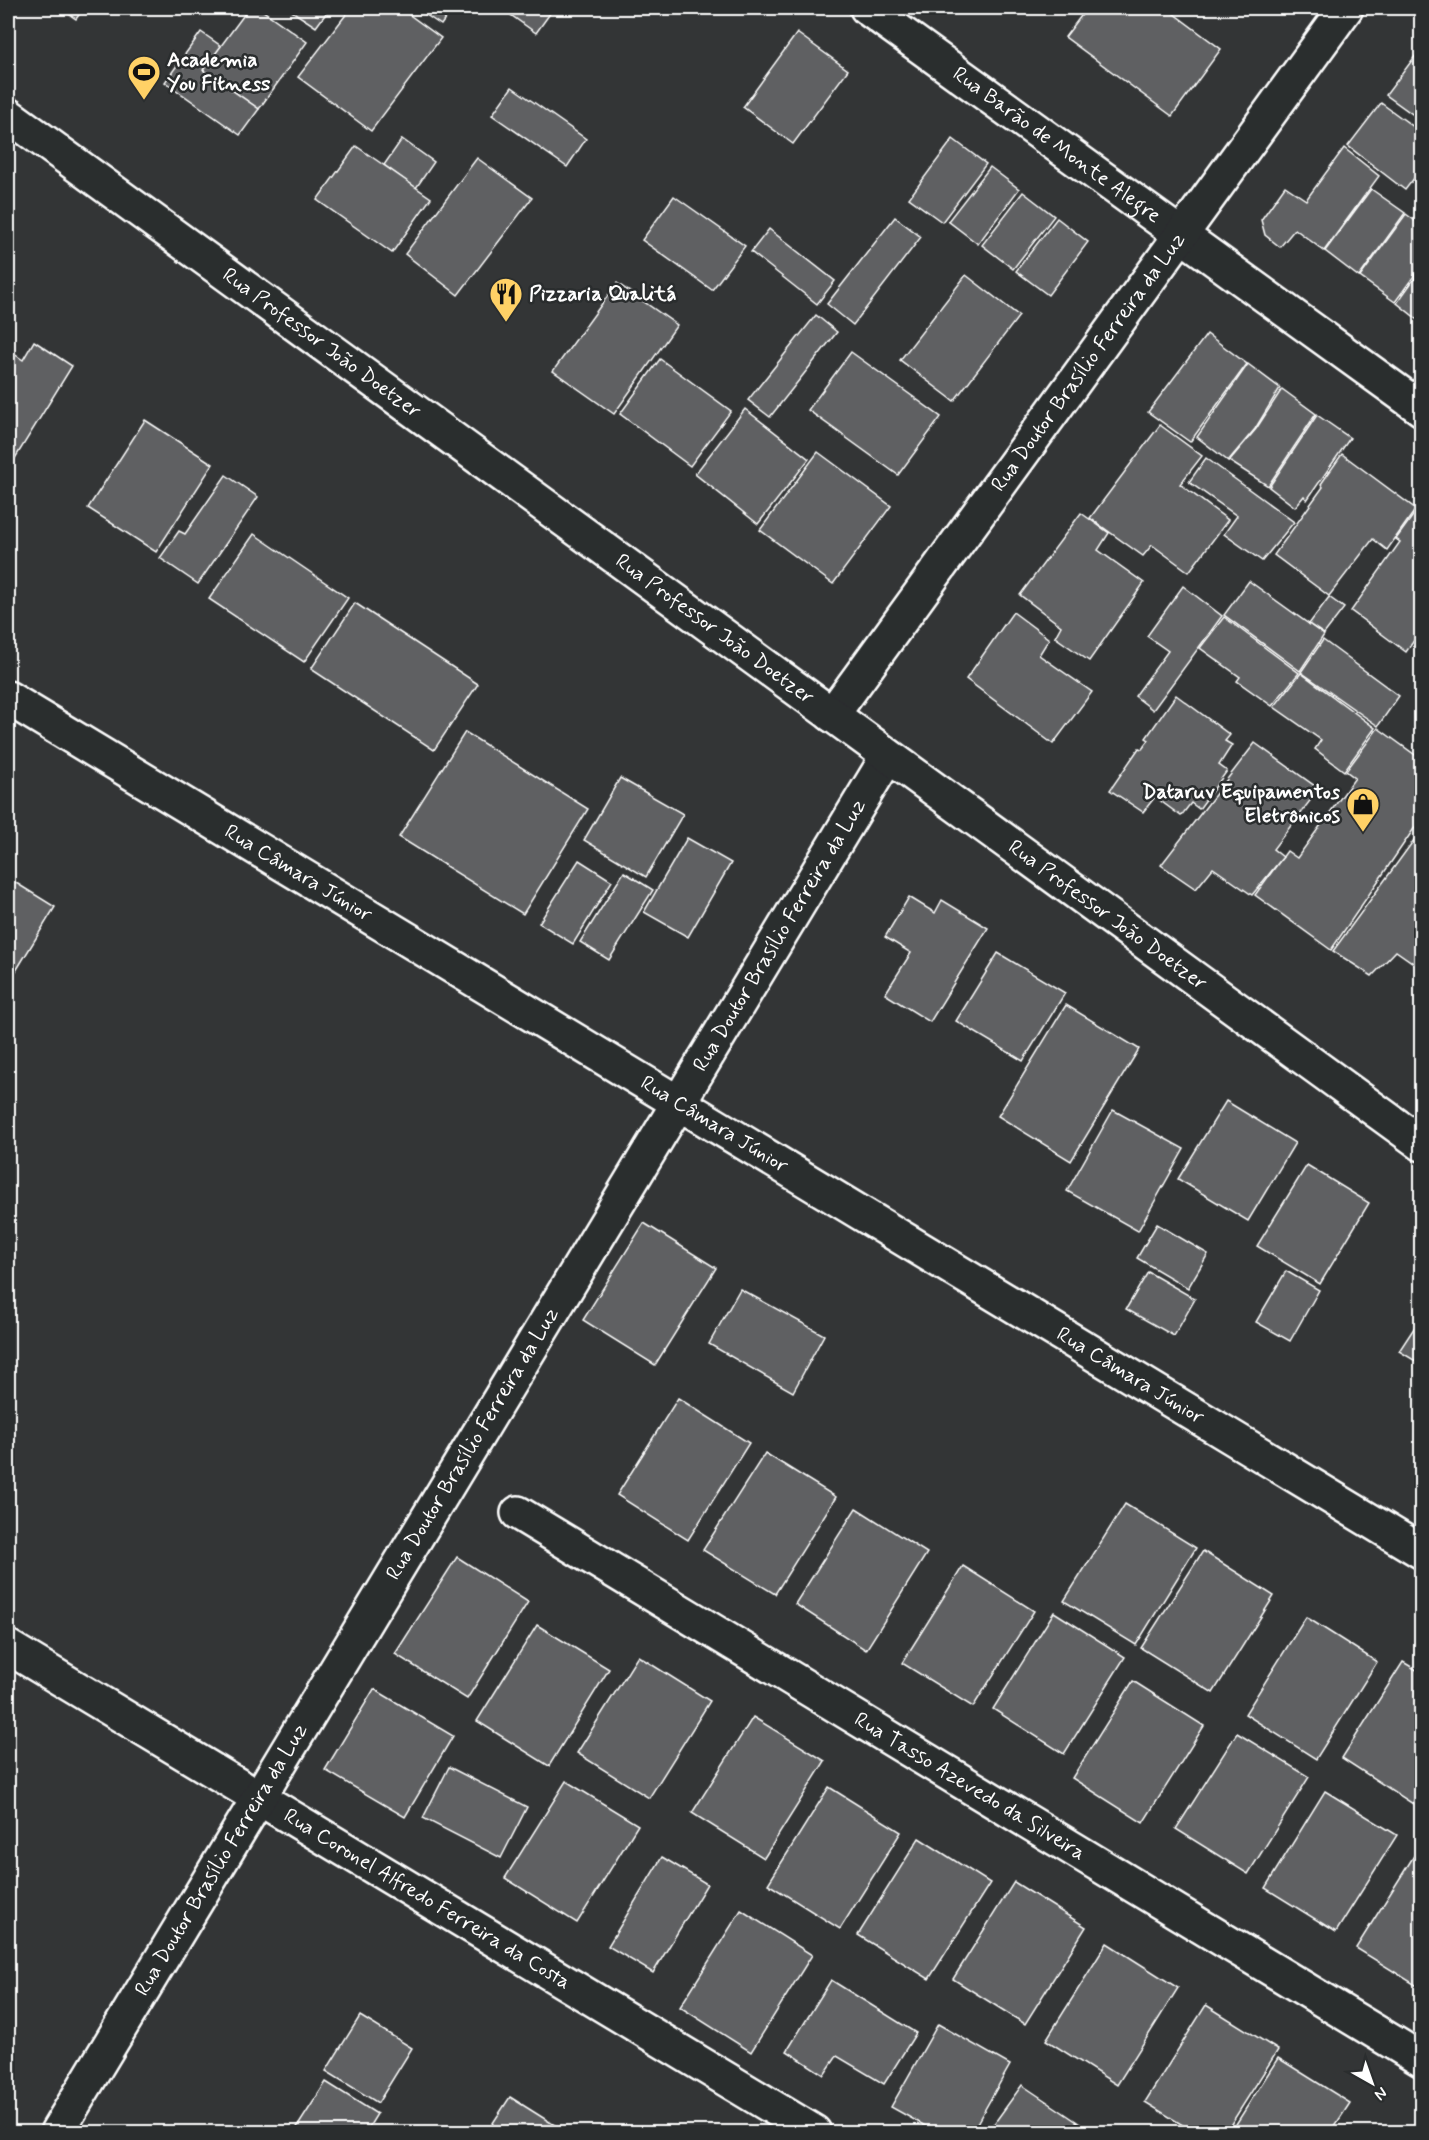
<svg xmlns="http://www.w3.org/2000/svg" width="1429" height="2140" font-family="Mynerve,sans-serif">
  <rect width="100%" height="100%" fill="#333536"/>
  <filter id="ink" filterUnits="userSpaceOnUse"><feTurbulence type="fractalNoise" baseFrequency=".0167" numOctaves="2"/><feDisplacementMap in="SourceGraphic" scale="12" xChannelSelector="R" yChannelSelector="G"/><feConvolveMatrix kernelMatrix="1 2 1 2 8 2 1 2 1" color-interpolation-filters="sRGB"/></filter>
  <g filter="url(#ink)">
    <g fill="#5f6162" stroke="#fff" stroke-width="1.5">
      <polygon points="60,8 84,8 76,19"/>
      <polygon points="249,8 259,8 307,42 259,109 203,70"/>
      <polygon points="287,8 330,8 316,27"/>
      <polygon points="351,8 400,8 441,38 371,131 298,77"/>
      <polygon points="416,8 453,8 441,25"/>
      <polygon points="501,8 554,8 536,33"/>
      <polygon points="1087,8 1166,8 1221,49 1172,116 1065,37"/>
      <polygon points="201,32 221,46 203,70 259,109 240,135 165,82"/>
      <polygon points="797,33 848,70 793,144 743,107"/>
      <polygon points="1416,55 1422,60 1422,121 1386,95"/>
      <polygon points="512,87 586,139 567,167 492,115"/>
      <polygon points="1381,103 1422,133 1422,168 1405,190 1348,146"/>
      <polygon points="402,139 434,162 416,188 384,165"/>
      <polygon points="953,139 986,164 942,222 909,198"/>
      <polygon points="356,146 431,198 392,253 317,200"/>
      <polygon points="1344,148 1379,176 1324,251 1295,229 1280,247 1265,235 1261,220 1285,186 1306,200"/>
      <polygon points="477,158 532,198 458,295 405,254"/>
      <polygon points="990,167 1019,189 978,244 948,221"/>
      <polygon points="1371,189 1405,213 1359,277 1325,251"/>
      <polygon points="1023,192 1054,216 1013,269 982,245"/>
      <polygon points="674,196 745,246 712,290 642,240"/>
      <polygon points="1406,214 1422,226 1422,265 1395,302 1360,277"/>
      <polygon points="895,217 921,237 853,325 827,304"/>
      <polygon points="1057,218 1088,242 1048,295 1016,271"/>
      <polygon points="769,229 835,281 817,304 751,252"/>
      <polygon points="1422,268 1422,323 1397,303"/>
      <polygon points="966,275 1019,316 954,401 900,360"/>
      <polygon points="617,283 677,325 614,414 553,371"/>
      <polygon points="816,315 837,332 770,417 748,400"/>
      <polygon points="1207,334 1247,364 1190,442 1148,412"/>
      <polygon points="34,341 72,366 14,460 8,456 8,350 23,360"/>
      <polygon points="851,352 941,417 898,475 808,410"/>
      <polygon points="660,359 731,411 690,466 620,414"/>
      <polygon points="1248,364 1280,388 1255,429 1228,461 1197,437"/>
      <polygon points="1282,389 1316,414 1268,486 1229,461 1256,429"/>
      <polygon points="745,409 809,459 758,524 695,474"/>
      <polygon points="1317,415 1350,438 1307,500 1304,496 1295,507 1269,487"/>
      <polygon points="145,420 213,464 156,552 88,508"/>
      <polygon points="1160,425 1202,456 1180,484 1228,520 1189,572 1152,545 1143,556 1090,518"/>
      <polygon points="818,452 891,506 833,584 760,530"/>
      <polygon points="1342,454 1416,509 1387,550 1373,539 1329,596 1274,555 1323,487 1321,484"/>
      <polygon points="1206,458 1294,522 1262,561 1224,534 1237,516 1189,482"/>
      <polygon points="226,475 258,497 198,584 160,558 179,531 185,534"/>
      <polygon points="1420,506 1422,629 1406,652 1351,611 1400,542 1396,539"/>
      <polygon points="1081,513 1109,533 1098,550 1144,583 1089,661 1055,637 1061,626 1020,595"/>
      <polygon points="254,534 348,598 304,662 209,599"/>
      <polygon points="1249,581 1324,635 1300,671 1224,615"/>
      <polygon points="1183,586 1222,616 1153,710 1135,696 1168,651 1147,636"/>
      <polygon points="1329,597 1344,608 1324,634 1309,624"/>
      <polygon points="355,603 478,684 434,750 311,669"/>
      <polygon points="1013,612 1049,639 1039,655 1092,692 1053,744 966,679"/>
      <polygon points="1224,617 1299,673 1272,706 1237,681 1240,677 1200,648"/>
      <polygon points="1323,640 1399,696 1378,726 1301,672"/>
      <polygon points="1301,673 1375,728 1344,771 1315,749 1321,740 1274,707"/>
      <polygon points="1176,695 1230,735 1225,741 1232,745 1219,765 1227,771 1199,809 1191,803 1181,816 1155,797 1143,812 1110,790 1139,748 1142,749 1149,740 1146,738"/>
      <polygon points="1378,728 1422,760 1422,817 1331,950 1255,895 1287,851 1297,858 1355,778 1346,771"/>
      <polygon points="465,732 588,809 523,914 399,837"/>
      <polygon points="1255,743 1319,789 1273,849 1283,857 1252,895 1213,868 1196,889 1161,865"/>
      <polygon points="620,778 683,814 646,877 584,840"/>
      <polygon points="1422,829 1422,969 1396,951 1372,976 1333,951"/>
      <polygon points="687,838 731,863 688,937 644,912"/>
      <polygon points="579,860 612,881 573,944 539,923"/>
      <polygon points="624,872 653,890 609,960 580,942"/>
      <polygon points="8,878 55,907 8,984"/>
      <polygon points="909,897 935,913 942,900 988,928 930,1022 885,994 911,953 885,937"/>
      <polygon points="998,953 1065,993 1023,1061 956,1021"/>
      <polygon points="1066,1005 1139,1049 1071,1161 998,1116"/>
      <polygon points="1226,1101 1295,1143 1248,1221 1178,1179"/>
      <polygon points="1113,1110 1184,1149 1138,1231 1067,1191"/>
      <polygon points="1307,1165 1369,1203 1320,1284 1257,1246"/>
      <polygon points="644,1223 716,1268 655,1365 583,1320"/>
      <polygon points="1157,1224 1208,1254 1188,1288 1137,1258"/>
      <polygon points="1286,1271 1319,1290 1290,1341 1256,1322"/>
      <polygon points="1148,1272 1195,1299 1174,1336 1126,1309"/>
      <polygon points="740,1289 824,1335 793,1392 709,1344"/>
      <polygon points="1422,1316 1422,1365 1399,1351"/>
      <polygon points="678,1398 749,1443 688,1540 617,1495"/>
      <polygon points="765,1453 836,1497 775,1594 703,1550"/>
      <polygon points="1125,1504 1196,1548 1136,1645 1064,1601"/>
      <polygon points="856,1508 927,1553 866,1650 795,1604"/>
      <polygon points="1203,1551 1274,1596 1213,1693 1141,1648"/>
      <polygon points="457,1557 528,1602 467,1699 395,1654"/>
      <polygon points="963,1566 1034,1611 973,1707 902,1663"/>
      <polygon points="1054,1612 1125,1657 1064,1754 993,1709"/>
      <polygon points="1306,1617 1377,1662 1316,1759 1245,1714"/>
      <polygon points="537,1625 609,1669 549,1766 477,1721"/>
      <polygon points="638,1656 710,1701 649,1798 577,1753"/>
      <polygon points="1403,1662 1422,1673 1422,1790 1413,1804 1342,1758"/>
      <polygon points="1133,1681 1204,1726 1143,1823 1072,1778"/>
      <polygon points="374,1689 453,1736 405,1817 325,1770"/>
      <polygon points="753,1717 825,1761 764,1858 692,1813"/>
      <polygon points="1237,1733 1309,1777 1248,1874 1176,1829"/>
      <polygon points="449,1767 527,1807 501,1858 423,1818"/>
      <polygon points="566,1781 638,1825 577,1923 505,1878"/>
      <polygon points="829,1787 901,1832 840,1929 768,1884"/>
      <polygon points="1325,1791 1397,1835 1336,1932 1265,1888"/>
      <polygon points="919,1838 990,1883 929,1979 858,1935"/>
      <polygon points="1417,1851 1422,1853 1422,1989 1356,1948"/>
      <polygon points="662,1857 707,1884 653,1973 608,1946"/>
      <polygon points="1014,1882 1086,1927 1025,2024 953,1979"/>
      <polygon points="741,1910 812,1955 751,2052 680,2007"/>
      <polygon points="1107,1943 1178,1988 1117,2085 1046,2040"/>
      <polygon points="831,1980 916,2033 884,2084 837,2056 824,2075 787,2051"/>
      <polygon points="1206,2005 1278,2050 1226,2132 1194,2132 1145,2102"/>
      <polygon points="360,2016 412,2048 378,2103 326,2071"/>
      <polygon points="938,2024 1010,2065 972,2132 936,2132 891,2107"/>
      <polygon points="1278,2058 1350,2103 1331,2132 1231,2132"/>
      <polygon points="326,2082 377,2114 366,2132 294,2132"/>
      <polygon points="1022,2085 1092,2132 988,2132"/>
      <polygon points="510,2097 561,2129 559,2132 487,2132"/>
    </g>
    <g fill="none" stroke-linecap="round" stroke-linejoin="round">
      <g stroke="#fff" stroke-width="38">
        <g id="minor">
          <path id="s1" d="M867,8l555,401"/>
          <path id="s2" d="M8,698l1414,854"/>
          <path id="s3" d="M832,715l514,-707"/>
          <path id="s4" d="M518,1513l904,547"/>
          <path id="s5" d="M8,1647l806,485"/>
          <path id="s6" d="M57,2132l831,-1376"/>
        </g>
      </g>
      <g stroke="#fff" stroke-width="38">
        <g id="secondary">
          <path id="s7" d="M8,115l1414,1029"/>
        </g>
      </g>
      <use href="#minor" stroke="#2a2d2e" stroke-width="33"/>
      <use href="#secondary" stroke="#2a2d2e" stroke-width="33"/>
    </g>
  </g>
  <defs>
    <g id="stadium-pin" transform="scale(1.725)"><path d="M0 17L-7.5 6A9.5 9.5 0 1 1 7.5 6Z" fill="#ffd166" stroke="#2a2d2e"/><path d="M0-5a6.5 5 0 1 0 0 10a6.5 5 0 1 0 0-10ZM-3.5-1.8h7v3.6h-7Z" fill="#111"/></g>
    <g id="restaurant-pin" transform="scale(1.725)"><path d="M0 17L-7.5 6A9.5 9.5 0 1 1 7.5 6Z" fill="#ffd166" stroke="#2a2d2e"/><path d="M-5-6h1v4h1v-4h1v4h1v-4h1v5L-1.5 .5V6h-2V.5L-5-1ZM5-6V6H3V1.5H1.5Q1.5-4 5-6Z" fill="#111"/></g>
    <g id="shop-pin" transform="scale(1.725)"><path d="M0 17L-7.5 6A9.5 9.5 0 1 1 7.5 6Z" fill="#ffd166" stroke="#2a2d2e"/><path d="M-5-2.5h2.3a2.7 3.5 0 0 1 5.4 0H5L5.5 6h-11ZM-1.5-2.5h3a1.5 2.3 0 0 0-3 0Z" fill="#111"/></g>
  </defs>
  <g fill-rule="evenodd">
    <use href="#stadium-pin" x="144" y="72"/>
    <use href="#restaurant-pin" x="506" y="294"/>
    <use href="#shop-pin" x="1363" y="804"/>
  </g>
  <g text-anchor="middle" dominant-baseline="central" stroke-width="5" stroke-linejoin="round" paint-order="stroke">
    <g font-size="21" font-weight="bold" fill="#fff" stroke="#2a2d2e" text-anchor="start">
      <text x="167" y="60">Academia<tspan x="167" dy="24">You Fitness</tspan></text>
      <text x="529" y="294">Pizzaria Qualitá</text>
      <text x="1340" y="792" text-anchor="end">Dataruv Equipamentos<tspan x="1340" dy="24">Eletrônicos</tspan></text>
    </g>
    <g font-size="21" fill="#fff" stroke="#2a2d2e">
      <text stroke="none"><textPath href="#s1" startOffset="234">Rua Barão de Monte Alegre</textPath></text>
      <text stroke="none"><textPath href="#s7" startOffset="388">Rua Professor João Doetzer</textPath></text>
      <text stroke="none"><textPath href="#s3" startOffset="436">Rua Doutor Brasílio Ferreira da Luz</textPath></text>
      <text stroke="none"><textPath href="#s7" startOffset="874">Rua Professor João Doetzer</textPath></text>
      <text stroke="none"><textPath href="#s2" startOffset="339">Rua Câmara Júnior</textPath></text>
      <text stroke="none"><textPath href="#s7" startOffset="1360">Rua Professor João Doetzer</textPath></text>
      <text stroke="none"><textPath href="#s6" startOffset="1398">Rua Doutor Brasílio Ferreira da Luz</textPath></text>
      <text stroke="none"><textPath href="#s2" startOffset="825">Rua Câmara Júnior</textPath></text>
      <text stroke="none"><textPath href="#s2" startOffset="1311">Rua Câmara Júnior</textPath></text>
      <text stroke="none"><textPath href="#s6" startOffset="804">Rua Doutor Brasílio Ferreira da Luz</textPath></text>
      <text stroke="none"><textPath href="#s4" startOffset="528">Rua Tasso Azevedo da Silveira</textPath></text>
      <text stroke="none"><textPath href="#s6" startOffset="318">Rua Doutor Brasílio Ferreira da Luz</textPath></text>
      <text stroke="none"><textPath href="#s5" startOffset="489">Rua Coronel Alfredo Ferreira da Costa</textPath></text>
    </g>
  </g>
  <rect width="1429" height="2140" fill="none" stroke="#2a2d2e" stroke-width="30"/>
  <rect x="15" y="15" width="1399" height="2110" fill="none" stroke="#fff" stroke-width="2" filter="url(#ink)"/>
  <g transform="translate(1372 2083) rotate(140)" stroke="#2a2d2e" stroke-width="4.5" paint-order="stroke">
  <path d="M0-4.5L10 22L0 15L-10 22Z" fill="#ffffff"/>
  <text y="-9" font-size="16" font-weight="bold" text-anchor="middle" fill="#ffffff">N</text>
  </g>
</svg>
